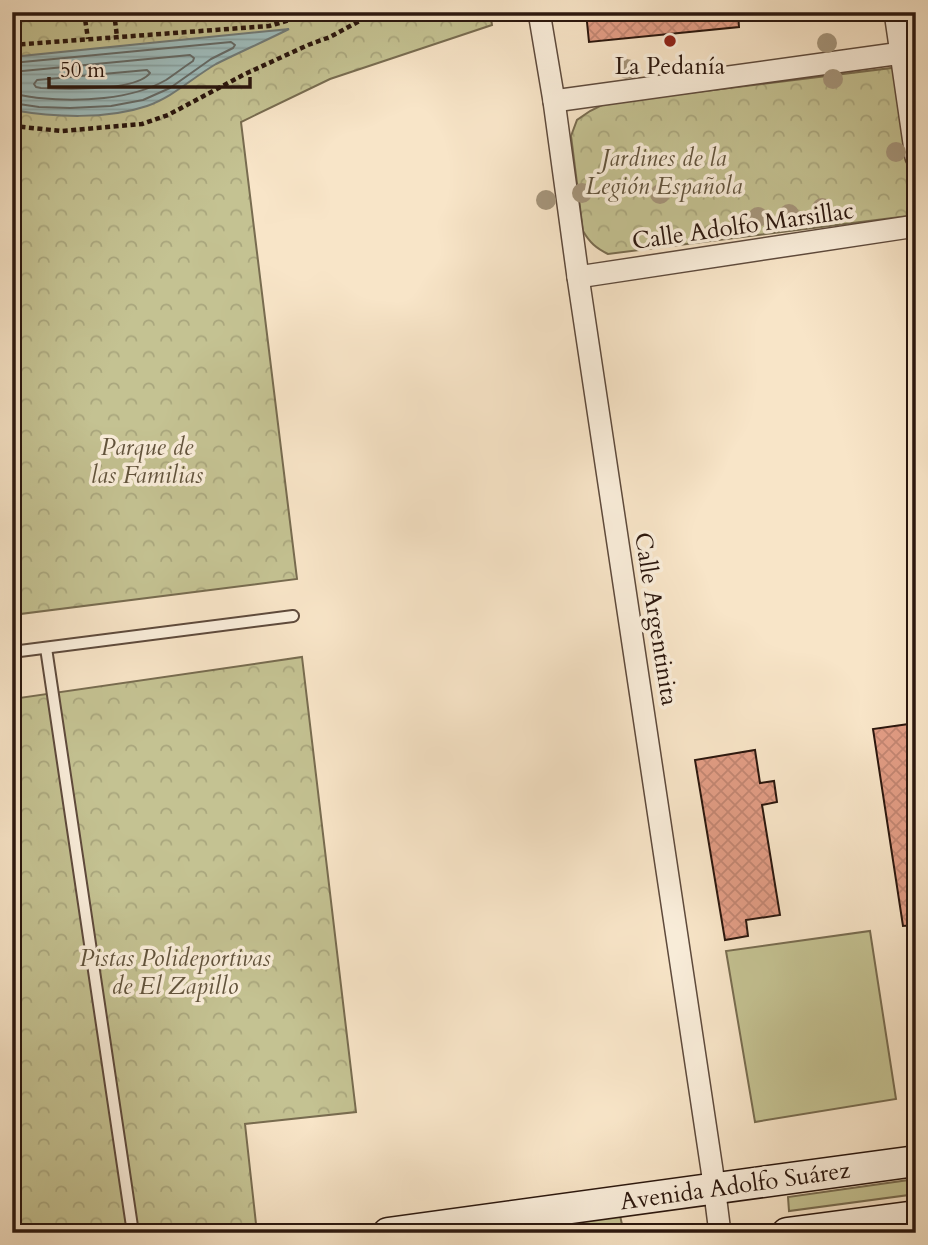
<svg xmlns="http://www.w3.org/2000/svg" width="928" height="1245" font-family="Cardo,serif">
  <defs>
    <pattern id="forest-crowns" width="20" height="18" patternUnits="userSpaceOnUse" patternTransform="scale(1.75)"><rect width="20" height="18" fill="#c4c292"/><path d="M2 6a3 3 0 1 1 6 0M12 15a3 3 0 1 1 6 0" fill="none" stroke="#a9a67d"/></pattern>
    <pattern id="water-rules" width="6" height="5" patternUnits="userSpaceOnUse" patternTransform="scale(1.75)"><rect width="6" height="5" fill="#9fbdbd"/><path d="M0 2.5h6" fill="none" stroke="#89a2a1"/></pattern>
    <pattern id="building-cross-hatch" width="8" height="8" patternUnits="userSpaceOnUse" patternTransform="scale(1.75)"><rect width="8" height="8" fill="#e29d85"/><path d="M0 0l8 8M0 8l8-8" fill="none" stroke="#c28672"/></pattern>
  </defs>
  <rect width="100%" height="100%" fill="#f8e5c8"/>
  <filter id="stains"><feTurbulence type="fractalNoise" baseFrequency=".00286" numOctaves="4"/><feColorMatrix values="0 0 0 0 .2 0 0 0 0 .09 0 0 0 0 .02 0 0 0 .5 -.17"/></filter>
  <radialGradient id="worn" r=".72"><stop offset=".6" stop-color="#630" stop-opacity="0"/><stop offset="1" stop-color="#630" stop-opacity=".3"/></radialGradient>
  <g fill="#c4c292" stroke="#786c50" stroke-width="2">
    <polygon points="870,931 896,1099 755,1122 726,951"/>
    <polygon points="916,1179 916,1194 789,1211 788,1197"/>
    <polygon points="619,1211 623,1229 599,1233 471,1233"/>
  </g>
  <g fill="url(#forest-crowns)" stroke="#786c50" stroke-width="2">
    <polygon points="12,12 490,12 492,25 330,79 241,122 297,579 12,615"/>
    <path d="M916,65v150l-308,39c-12,-6 -18,-11 -25,-23l-12,-95 6,-16 13,-9 16,-8z"/>
    <polygon points="302,657 356,1112 245,1124 257,1233 12,1233 12,699"/>
  </g>
  <path fill="url(#water-rules)" stroke="#717b77" stroke-width="2" d="M289,29c-24,12 -49,23 -73,35 -24,14 -43,33 -69,42 -41,14 -94,11 -135,4v-53z"/>
  <g fill="none" stroke-linecap="round" stroke-linejoin="round">
    <g stroke="#656a66" stroke-width="2">
      <polyline points="12,63 231,42 235,45 233,48 211,59 170,88 143,100 111,106 70,108 39,107 12,103"/>
      <path d="M147,70l3,3c-14,19 -85,16 -109,15l-5,-1 -2,-3 3,-4z"/>
      <path d="M12,72l178,-17 4,3 -1,3c-9,6 -18,13 -27,19 -35,20 -88,22 -127,18 -9,-1 -18,-3 -27,-4"/>
    </g>
  </g>
  <g fill="url(#building-cross-hatch)" stroke="#2b170e" stroke-width="2">
    <polygon points="586,12 738,12 739,27 589,42"/>
    <polygon points="916,723 916,925 903,926 873,729"/>
    <polygon points="755,750 760,783 774,781 777,802 762,805 780,915 746,920 748,936 725,940 695,760"/>
  </g>
  <g fill="none" stroke-linecap="round" stroke-linejoin="round">
    <g stroke="#5e4a3c" stroke-width="14">
      <g id="lane">
        <polyline points="46,648 133,1233"/>
        <polyline points="12,652 293,616"/>
      </g>
    </g>
    <g stroke="#5e4a3c" stroke-width="24">
      <g id="street">
        <polyline points="539,12 554,101 578,277 712,1170 720,1233"/>
        <polyline points="895,12 916,157"/>
        <polyline points="554,101 916,51"/>
        <polyline points="578,277 916,226"/>
      </g>
    </g>
    <g stroke="#2b170e" stroke-width="33">
      <g id="secondary">
        <polyline points="388,1233 916,1161"/>
        <polyline points="787,1233 916,1216"/>
      </g>
    </g>
    <g stroke="#2b170e" stroke-width="4.5" stroke-dasharray="5 3.5" stroke-linecap="butt">
      <polyline points="84,12 88,39"/>
      <polyline points="114,12 117,37"/>
      <polyline points="12,45 269,26 307,15 311,12"/>
      <polyline points="12,126 62,131 142,124 168,115 245,74 308,45 330,37 376,12"/>
    </g>
    <use href="#lane" stroke="#faeedb" stroke-width="10"/>
    <use href="#street" stroke="#faeedb" stroke-width="21"/>
    <use href="#secondary" stroke="#faeedb" stroke-width="30"/>
  </g>
  <g fill="#a5957b">
    <circle cx="827" cy="43" r="10"/>
    <circle cx="627" cy="69" r="10"/>
    <circle cx="833" cy="79" r="10"/>
    <circle cx="896" cy="152" r="10"/>
    <circle cx="582" cy="193" r="10"/>
    <circle cx="660" cy="194" r="10"/>
    <circle cx="546" cy="200" r="10"/>
    <circle cx="822" cy="208" r="10"/>
    <circle cx="789" cy="214" r="10"/>
    <circle cx="758" cy="217" r="10"/>
  </g>
  <circle fill="#8f2418" stroke="#faeedb" stroke-width="2.5" cx="670" cy="41" r="7"/>
  <g text-anchor="middle" dominant-baseline="central" stroke-width="7" stroke-linejoin="round" paint-order="stroke">
    <g font-size="24" fill="#2b170e" stroke="#faeedb">
      <text x="670" y="66">La Pedanía</text>
    </g>
    <g font-size="24" font-style="italic" fill="#61533c" stroke="#faeedb">
      <text x="664" y="158">Jardines de la<tspan x="664" dy="28">Legión Española</tspan></text>
      <text x="147" y="447">Parque de<tspan x="147" dy="28">las Familias</tspan></text>
      <text x="175" y="958">Pistas Polideportivas<tspan x="175" dy="28">de El Zapillo</tspan></text>
    </g>
    <g font-size="24" fill="#2b170e" stroke="#faeedb">
      <text transform="translate(743 226) rotate(-8)">Calle Adolfo Marsillac</text>
      <text transform="translate(656 619) rotate(81)">Calle Argentinita</text>
      <text transform="translate(735 1186) rotate(-8)">Avenida Adolfo Suárez</text>
    </g>
  </g>
  <rect width="928" height="1245" fill="none" stroke="#f8e5c8" stroke-width="42"/>
  <rect x="14" y="14" width="900" height="1217" fill="none" stroke="#2b170e" stroke-width="3.5"/>
  <rect x="21" y="21" width="886" height="1203" fill="none" stroke="#2b170e" stroke-width="2"/>
  <path d="M49 77v10h201v-10" fill="none" stroke="#2b170e" stroke-width="3.5"/>
  <text x="60" y="77" font-size="21" fill="#2b170e" stroke="#faeedb" stroke-width="5" paint-order="stroke">50 m</text>
  <rect width="100%" height="100%" filter="url(#stains)"/>
  <rect width="100%" height="100%" fill="url(#worn)"/>
</svg>
